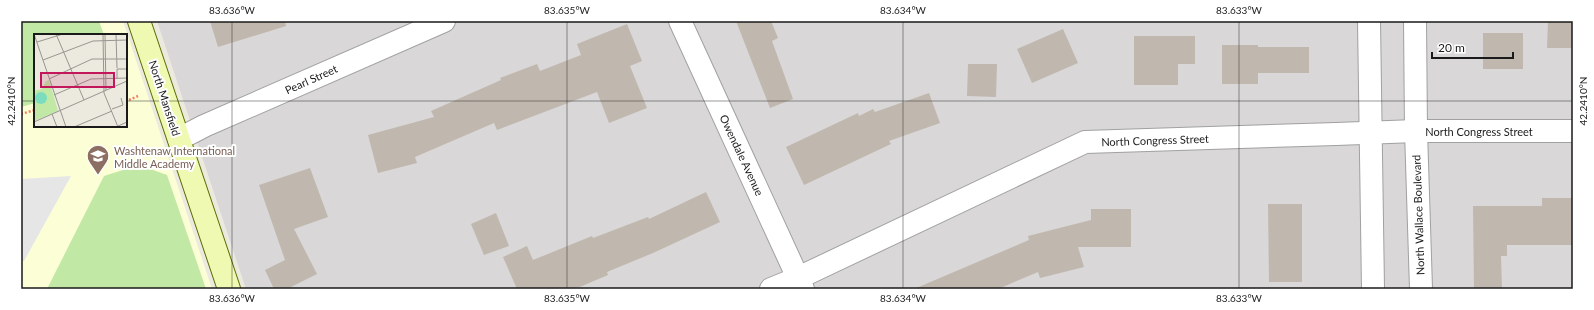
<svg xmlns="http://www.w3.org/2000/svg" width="1594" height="310" font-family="Lato,sans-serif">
  <rect width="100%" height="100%" fill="#ece9df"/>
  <polygon fill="#d9d7d7" points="157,21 1573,21 1573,289 246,289"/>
  <path fill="#fcffd6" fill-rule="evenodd" d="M21,21h102l89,268h-191zM35,35h91v91h-91z"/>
  <g fill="#c1e8a4">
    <polygon points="21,21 99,21 104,35 35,35 35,103 21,107"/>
    <polygon points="139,165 167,175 206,289 47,289 104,176"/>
  </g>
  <polygon fill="#e6e6e6" points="71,176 24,261 21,261 21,179"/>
  <g fill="#c0b8af">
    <polygon points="210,21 285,21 286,26 218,47"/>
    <polygon points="736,21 771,21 778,38 772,41 793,99 770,108"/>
    <polygon points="1548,21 1573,22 1573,48 1547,48"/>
    <polygon points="627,24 642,61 630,66 647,108 609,123 597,92 497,130 494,123 415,157 417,163 378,173 368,135 434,117 431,111 501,80 500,78 537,64 540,71 581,55 577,44"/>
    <polygon points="1063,29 1078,63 1032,83 1017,49"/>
    <rect x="1483" y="33" width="40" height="36"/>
    <polygon points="1134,36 1195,36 1195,64 1178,64 1178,85 1134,85"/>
    <polygon points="1222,45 1258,45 1258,47 1309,47 1309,73 1258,73 1258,84 1222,84"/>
    <polygon points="968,64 997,64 996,97 967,96"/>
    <polygon points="929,93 940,123 889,141 891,144 804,185 786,147 858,113 859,116 873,109 875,112"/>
    <polygon points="310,168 328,217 294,229 317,274 287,289 274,289 265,270 285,260 259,185"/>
    <polygon points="706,192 720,222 653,253 607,272 608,275 575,289 517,289 503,257 527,246 533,260 592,236 593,238 648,217 649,219"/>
    <polygon points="1542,198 1573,198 1573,245 1507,245 1507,256 1501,256 1502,289 1474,289 1473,206 1542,206"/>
    <polygon points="1268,204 1302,204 1302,282 1269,282"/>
    <polygon points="1091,209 1131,209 1131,247 1078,247 1084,267 1040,278 1038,272 998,289 914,289 1029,240 1028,236 1091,220"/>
    <polygon points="496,213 509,246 484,255 471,224"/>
  </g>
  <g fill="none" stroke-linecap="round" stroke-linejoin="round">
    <g stroke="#a1a1a1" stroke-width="24">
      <g id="street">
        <polyline points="680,21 803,289"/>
        <polyline points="1369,21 1373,289"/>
        <polyline points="1415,21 1416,131 1421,289"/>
        <polyline points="179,139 204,126 444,21"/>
        <polyline points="771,289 798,278 1085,142 1336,134 1416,131 1573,131"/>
      </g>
    </g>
    <g stroke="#5c6e05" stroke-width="24">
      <polyline id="secondary" points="139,21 229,289"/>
    </g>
    <g stroke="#f97d64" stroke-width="2.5" stroke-dasharray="2 2" stroke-linecap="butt">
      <polyline points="129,100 138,96"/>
      <polyline points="21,114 35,110"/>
    </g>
    <use href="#street" stroke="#fff" stroke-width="22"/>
    <use href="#secondary" stroke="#f0f9b1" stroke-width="22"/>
  </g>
  <path fill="none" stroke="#1a1a1a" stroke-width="1" stroke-opacity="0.45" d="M232,21v268M567,21v268M903,21v268M1239,21v268M21,101h14M126,101h1447"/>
  <defs>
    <g id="school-pin" transform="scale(1.15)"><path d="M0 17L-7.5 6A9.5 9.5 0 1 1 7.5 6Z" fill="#8d6e63" stroke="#fff"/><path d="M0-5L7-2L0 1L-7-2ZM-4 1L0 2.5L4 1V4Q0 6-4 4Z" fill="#fff"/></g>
  </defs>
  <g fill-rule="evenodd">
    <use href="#school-pin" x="98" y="156"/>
  </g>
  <g text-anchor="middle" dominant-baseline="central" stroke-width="4" stroke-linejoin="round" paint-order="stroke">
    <g font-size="11" fill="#1a1a1a" stroke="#fff">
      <text transform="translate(311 79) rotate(-24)">Pearl Street</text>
      <text transform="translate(165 98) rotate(72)">North Mansfield</text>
      <text x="1479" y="131">North Congress Street</text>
      <text transform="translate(1155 140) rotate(-2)">North Congress Street</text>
      <text transform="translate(742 155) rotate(65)">Owendale Avenue</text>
      <text transform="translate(1418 215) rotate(-92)">North Wallace Boulevard</text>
    </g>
    <g font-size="11" fill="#785e54" stroke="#fff" text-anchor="start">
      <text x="114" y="150">Washtenaw International<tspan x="114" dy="13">Middle Academy</tspan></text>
    </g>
  </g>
  <g transform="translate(34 34)">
    <rect width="93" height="93" fill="#ece9df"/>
    <path d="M15,46l9,31 -24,10v-30l8,-2 4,-8z" fill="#c1e8a4"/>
    <path d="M1 64a6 6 0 1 1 12 0a6 6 0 1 1-12 0Z" fill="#7cddbe"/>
    <path fill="none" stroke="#989690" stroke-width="1" d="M0,0l32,93M22,0l28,66M69,0l1,59 14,34M71,0l1,56M82,0l1,34M3,8l26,-8M9,26l50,-19 34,-1M15,45l43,-20h35M83,45v-10h10M20,61l37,-16 36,-1M78,75l11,-4 -2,-7M18,80l5,13M0,88l93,-41M40,93l38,-16M82,93l11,-5"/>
    <path fill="#c2185b" fill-opacity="0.15" stroke="#c2185b" stroke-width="2" d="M7,39h73v14h-73z"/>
    <rect width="93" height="93" fill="none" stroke="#1a1a1a" stroke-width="2"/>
  </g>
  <rect width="1594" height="310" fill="none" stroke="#ffffff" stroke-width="44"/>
  <path d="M1432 52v6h81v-6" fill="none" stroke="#1a1a1a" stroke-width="2"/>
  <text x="1438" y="52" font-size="12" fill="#1a1a1a" stroke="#ffffff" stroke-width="3" paint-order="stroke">20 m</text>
  <rect x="22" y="22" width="1550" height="266" fill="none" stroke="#1a1a1a" stroke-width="1.5"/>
  <g font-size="10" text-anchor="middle" fill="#1a1a1a">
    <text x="232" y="14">83.636°W</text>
    <text x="567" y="14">83.635°W</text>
    <text x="903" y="14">83.634°W</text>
    <text x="1239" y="14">83.633°W</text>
    <text transform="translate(11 101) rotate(-90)" y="4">42.2410°N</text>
    <text transform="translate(1583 101) rotate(-90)" y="4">42.2410°N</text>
    <text x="232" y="302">83.636°W</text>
    <text x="567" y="302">83.635°W</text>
    <text x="903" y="302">83.634°W</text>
    <text x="1239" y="302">83.633°W</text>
  </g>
</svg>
